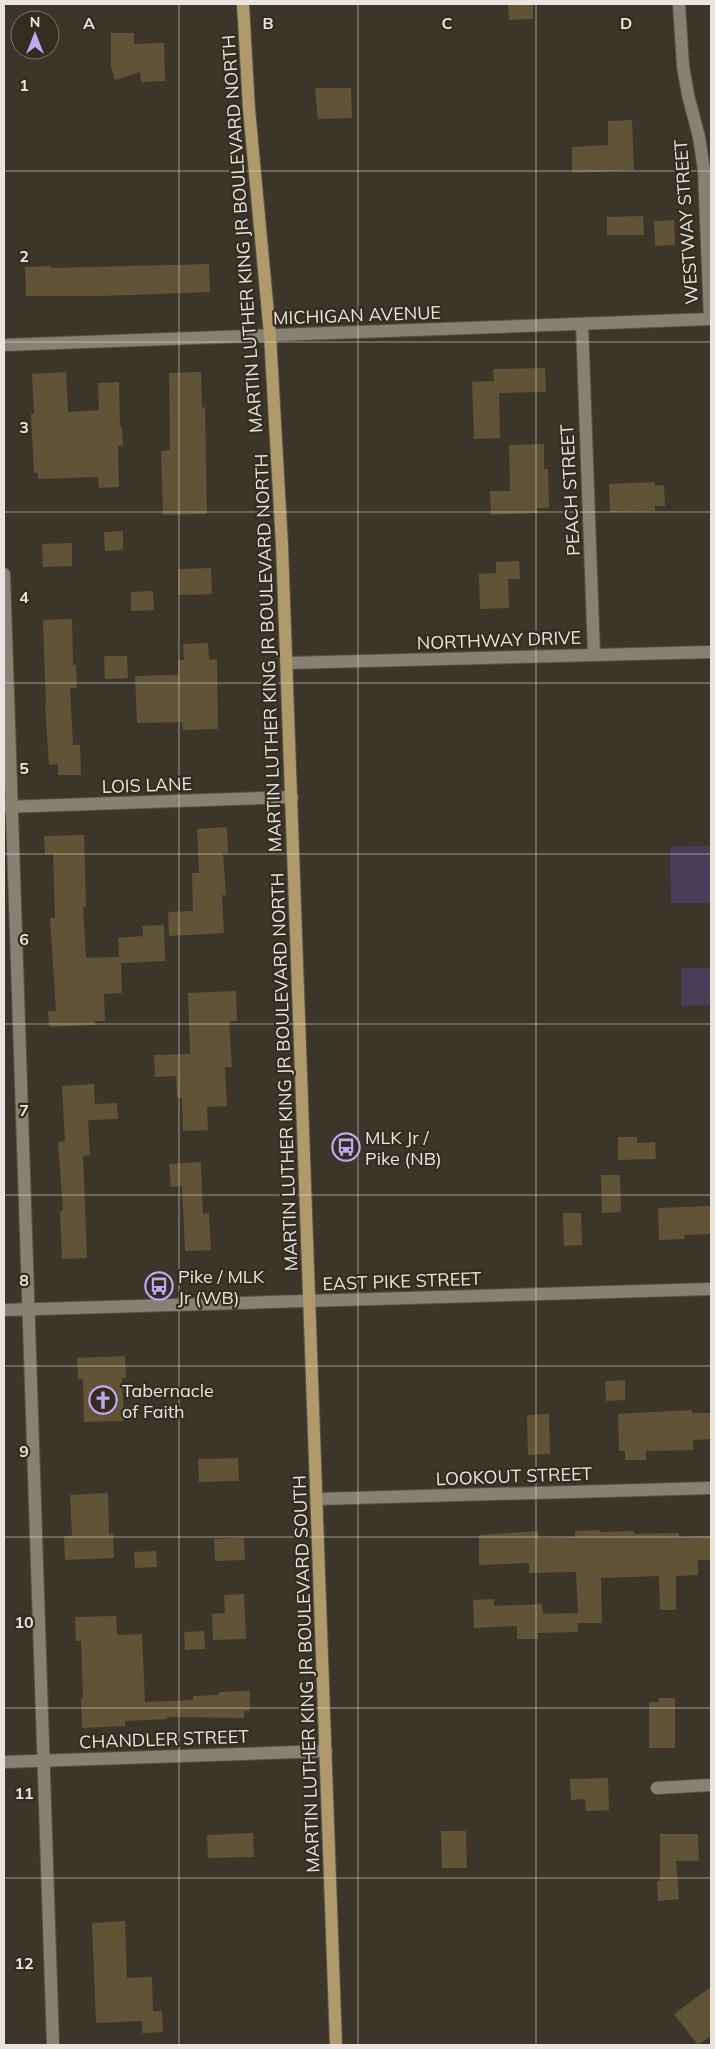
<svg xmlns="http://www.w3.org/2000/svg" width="715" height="2049" font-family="Mulish,sans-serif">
  <rect width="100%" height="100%" fill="#3c362a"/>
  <g fill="#473f57">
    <polygon points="711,846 711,903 671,903 670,847"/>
    <polygon points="681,968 711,968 711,1005 681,1006"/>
  </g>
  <g fill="#605336">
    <polygon points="508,4 533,4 533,19 509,20"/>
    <polygon points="111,33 134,33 134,44 164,43 165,81 141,82 140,72 115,80 111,67"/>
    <polygon points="315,88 351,88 352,118 318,119"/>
    <polygon points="632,120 634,170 572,173 572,147 608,145 608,121"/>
    <polygon points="643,216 644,235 607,235 607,217"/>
    <polygon points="674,220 675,245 655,246 654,221"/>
    <polygon points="209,264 210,292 103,296 26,296 25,267 51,266 51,268"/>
    <polygon points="545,368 546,392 499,393 500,438 474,439 472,382 494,381 493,369"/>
    <polygon points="66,372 68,412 99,410 98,383 119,382 120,427 122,427 123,446 118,446 119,487 99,488 98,477 38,479 38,473 34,473 31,414 34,414 32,374"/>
    <polygon points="201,372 202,408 205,407 207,514 163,515 161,451 170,450 169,373"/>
    <polygon points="544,444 544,469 548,469 549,508 537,508 538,513 491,515 490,491 510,491 509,445"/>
    <polygon points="655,482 655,486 664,485 665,506 655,506 655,511 610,512 609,484"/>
    <polygon points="123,531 123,550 105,551 104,532"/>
    <polygon points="72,543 72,566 43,567 42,544"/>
    <polygon points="519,561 520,579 508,579 509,608 480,609 479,574 496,573 496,562"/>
    <polygon points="211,568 212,594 178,595 178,569"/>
    <polygon points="153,591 154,610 131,611 131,592"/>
    <polygon points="72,619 73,665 76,665 77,688 70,688 73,745 80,745 81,775 58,775 58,764 49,765 45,705 46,705 43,620"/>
    <polygon points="208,643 209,660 217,659 218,729 183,730 182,722 137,723 135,676 178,675 178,660 184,660 183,644"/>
    <polygon points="104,656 127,656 128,678 105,679"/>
    <polygon points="227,827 228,853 223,853 226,895 222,895 224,933 169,936 168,912 193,911 192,873 199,873 197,829"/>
    <polygon points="84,835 86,907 83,907 86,958 119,957 118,938 143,936 142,926 164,925 165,961 121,963 122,993 104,994 105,1021 95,1021 95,1025 49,1027 48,1011 56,1011 50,918 55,918 53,854 45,854 44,836"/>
    <polygon points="236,991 237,1021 229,1021 232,1067 225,1067 227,1106 207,1107 208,1130 183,1131 182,1098 177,1098 176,1076 155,1077 154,1055 190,1054 188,993"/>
    <polygon points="94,1084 95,1104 117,1103 118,1119 88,1120 90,1155 83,1156 87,1258 62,1259 60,1211 63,1211 58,1142 65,1141 62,1086"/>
    <polygon points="618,1137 637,1137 637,1143 655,1142 656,1159 618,1160"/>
    <polygon points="201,1162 203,1214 209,1213 211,1250 185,1251 182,1186 171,1187 169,1164"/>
    <polygon points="601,1175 620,1175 621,1212 602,1213"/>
    <polygon points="711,1206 711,1234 684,1235 685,1239 659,1240 658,1208"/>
    <polygon points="563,1213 581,1213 582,1245 564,1246"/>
    <polygon points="125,1356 126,1378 122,1378 124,1421 84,1422 83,1379 78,1379 77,1358"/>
    <polygon points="625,1380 625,1400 606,1401 605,1381"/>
    <polygon points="692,1410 692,1413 711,1413 711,1439 693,1440 693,1450 646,1451 646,1460 625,1460 625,1451 619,1451 618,1414"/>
    <polygon points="549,1414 550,1454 528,1455 527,1415"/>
    <polygon points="238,1458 239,1481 199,1482 198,1459"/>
    <polygon points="108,1493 109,1534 113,1534 114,1558 65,1560 64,1536 72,1536 70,1495"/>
    <polygon points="600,1530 600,1532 634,1531 634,1534 679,1533 679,1537 711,1536 711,1560 698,1560 698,1575 676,1576 676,1610 660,1610 659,1576 601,1578 602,1623 578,1623 578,1632 538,1633 538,1639 517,1639 517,1626 474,1628 473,1600 494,1599 494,1606 542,1604 543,1614 578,1613 576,1572 529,1573 529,1563 479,1565 479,1535 538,1531 539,1538 575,1537 575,1531"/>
    <polygon points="244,1538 245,1560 215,1561 214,1539"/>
    <polygon points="156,1551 157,1567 135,1568 134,1552"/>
    <polygon points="244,1594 246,1639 213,1640 212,1614 225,1613 224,1595"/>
    <polygon points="116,1616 117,1635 142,1634 145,1702 193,1700 193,1696 219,1695 219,1692 250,1691 250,1711 244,1711 244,1718 167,1717 167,1719 125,1721 125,1726 82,1728 81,1698 83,1698 81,1641 76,1641 75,1617"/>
    <polygon points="204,1631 205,1649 185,1650 184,1632"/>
    <polygon points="659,1698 675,1698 675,1748 649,1748 649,1702 659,1702"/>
    <polygon points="608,1778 609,1810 586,1811 585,1799 571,1800 570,1779"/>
    <polygon points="441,1831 466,1831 467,1868 442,1868"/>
    <polygon points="253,1833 254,1857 208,1858 207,1835"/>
    <polygon points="660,1834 698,1834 699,1861 676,1861 679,1899 658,1901 657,1881 660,1881"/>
    <polygon points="125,1921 127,1978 152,1977 153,2011 162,2011 163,2032 142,2033 142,2021 96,2023 92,1923"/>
    <polygon points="711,1987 711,2036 698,2045 674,2014"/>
  </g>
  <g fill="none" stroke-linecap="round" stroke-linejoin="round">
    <g stroke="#565248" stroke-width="14">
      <g id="minor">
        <polyline points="679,4 683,66 688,95 699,137 704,170 710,319"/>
        <polyline points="582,324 594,655"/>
        <polyline points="4,345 711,319"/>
        <polyline points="4,574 53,2045"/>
        <polyline points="287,663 711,652"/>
        <polyline points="4,807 292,797"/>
        <polyline points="4,1310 711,1289"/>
        <polyline points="317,1499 711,1488"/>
        <polyline points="4,1762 326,1751"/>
        <polyline points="657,1788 711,1785"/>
      </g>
    </g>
    <g stroke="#565248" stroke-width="14">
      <polyline id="major" points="243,4 249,109 270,335 282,545 336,2045"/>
    </g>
    <use href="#minor" stroke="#878173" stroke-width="12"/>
    <use href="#major" stroke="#b09a6b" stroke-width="12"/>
  </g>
  <path fill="none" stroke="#e9e5de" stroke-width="1" stroke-opacity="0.55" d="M179,4v2041M358,4v2041M536,4v2041M4,171h707M4,342h707M4,512h707M4,683h707M4,854h707M4,1024h707M4,1195h707M4,1366h707M4,1537h707M4,1708h707M4,1878h707"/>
  <defs>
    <g id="bus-ring" transform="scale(1.4375)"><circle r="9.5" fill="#322c21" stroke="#c2a8f3" stroke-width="1.5"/><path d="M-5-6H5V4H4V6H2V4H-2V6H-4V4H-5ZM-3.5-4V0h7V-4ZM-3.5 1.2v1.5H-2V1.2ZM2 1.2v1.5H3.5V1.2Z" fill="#c2a8f3"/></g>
    <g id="church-ring" transform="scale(1.4375)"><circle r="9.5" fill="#322c21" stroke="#c2a8f3" stroke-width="1.5"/><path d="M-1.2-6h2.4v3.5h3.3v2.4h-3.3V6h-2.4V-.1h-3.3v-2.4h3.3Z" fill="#c2a8f3"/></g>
  </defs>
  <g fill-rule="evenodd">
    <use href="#bus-ring" x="346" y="1147"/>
    <use href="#bus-ring" x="159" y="1286"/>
    <use href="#church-ring" x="103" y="1400"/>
  </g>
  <g text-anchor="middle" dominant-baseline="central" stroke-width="4.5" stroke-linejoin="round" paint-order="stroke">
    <g font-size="18" fill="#e9e5de" stroke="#322c21">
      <text transform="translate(686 222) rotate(-94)">WESTWAY STREET</text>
      <text transform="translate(242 234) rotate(-94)">MARTIN LUTHER KING JR BOULEVARD NORTH</text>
      <text transform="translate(357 315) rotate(-2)">MICHIGAN AVENUE</text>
      <text transform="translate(570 490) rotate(-93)">PEACH STREET</text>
      <text transform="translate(499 640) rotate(-2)">NORTHWAY DRIVE</text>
      <text transform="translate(268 653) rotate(-92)">MARTIN LUTHER KING JR BOULEVARD NORTH</text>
      <text transform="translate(147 785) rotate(-2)">LOIS LANE</text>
      <text transform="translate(284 1072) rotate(-92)">MARTIN LUTHER KING JR BOULEVARD NORTH</text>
      <text transform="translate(402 1281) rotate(-2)">EAST PIKE STREET</text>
      <text transform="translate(514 1476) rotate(-2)">LOOKOUT STREET</text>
      <text transform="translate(306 1674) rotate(-92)">MARTIN LUTHER KING JR BOULEVARD SOUTH</text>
      <text transform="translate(164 1739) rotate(-2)">CHANDLER STREET</text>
    </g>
    <g font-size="18" fill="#e9e5de" stroke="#322c21" text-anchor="start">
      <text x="365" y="1137">MLK Jr /<tspan x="365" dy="21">Pike (NB)</tspan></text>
      <text x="178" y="1276">Pike / MLK<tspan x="178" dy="21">Jr (WB)</tspan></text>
      <text x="122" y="1390">Tabernacle<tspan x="122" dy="21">of Faith</tspan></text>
    </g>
  </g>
  <g font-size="16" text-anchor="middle" font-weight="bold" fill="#e9e5de" stroke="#322c21" stroke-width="4.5" stroke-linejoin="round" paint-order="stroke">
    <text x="89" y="29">A</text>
    <text x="268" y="29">B</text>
    <text x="447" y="29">C</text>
    <text x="626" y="29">D</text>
    <text x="24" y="91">1</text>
    <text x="24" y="262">2</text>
    <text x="24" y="433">3</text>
    <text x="24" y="603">4</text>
    <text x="24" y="774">5</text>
    <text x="24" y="945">6</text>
    <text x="24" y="1116">7</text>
    <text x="24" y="1286">8</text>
    <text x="24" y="1457">9</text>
    <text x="24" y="1628">10</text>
    <text x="24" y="1799">11</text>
    <text x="24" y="1969">12</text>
  </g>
  <rect width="715" height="2049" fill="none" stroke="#e9e5de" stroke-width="10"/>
  <g transform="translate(35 35)"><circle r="24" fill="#322c21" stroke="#7b766d"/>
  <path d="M0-4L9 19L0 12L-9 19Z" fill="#c2a8f3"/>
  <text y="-8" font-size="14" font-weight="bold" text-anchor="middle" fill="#e9e5de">N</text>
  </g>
</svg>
